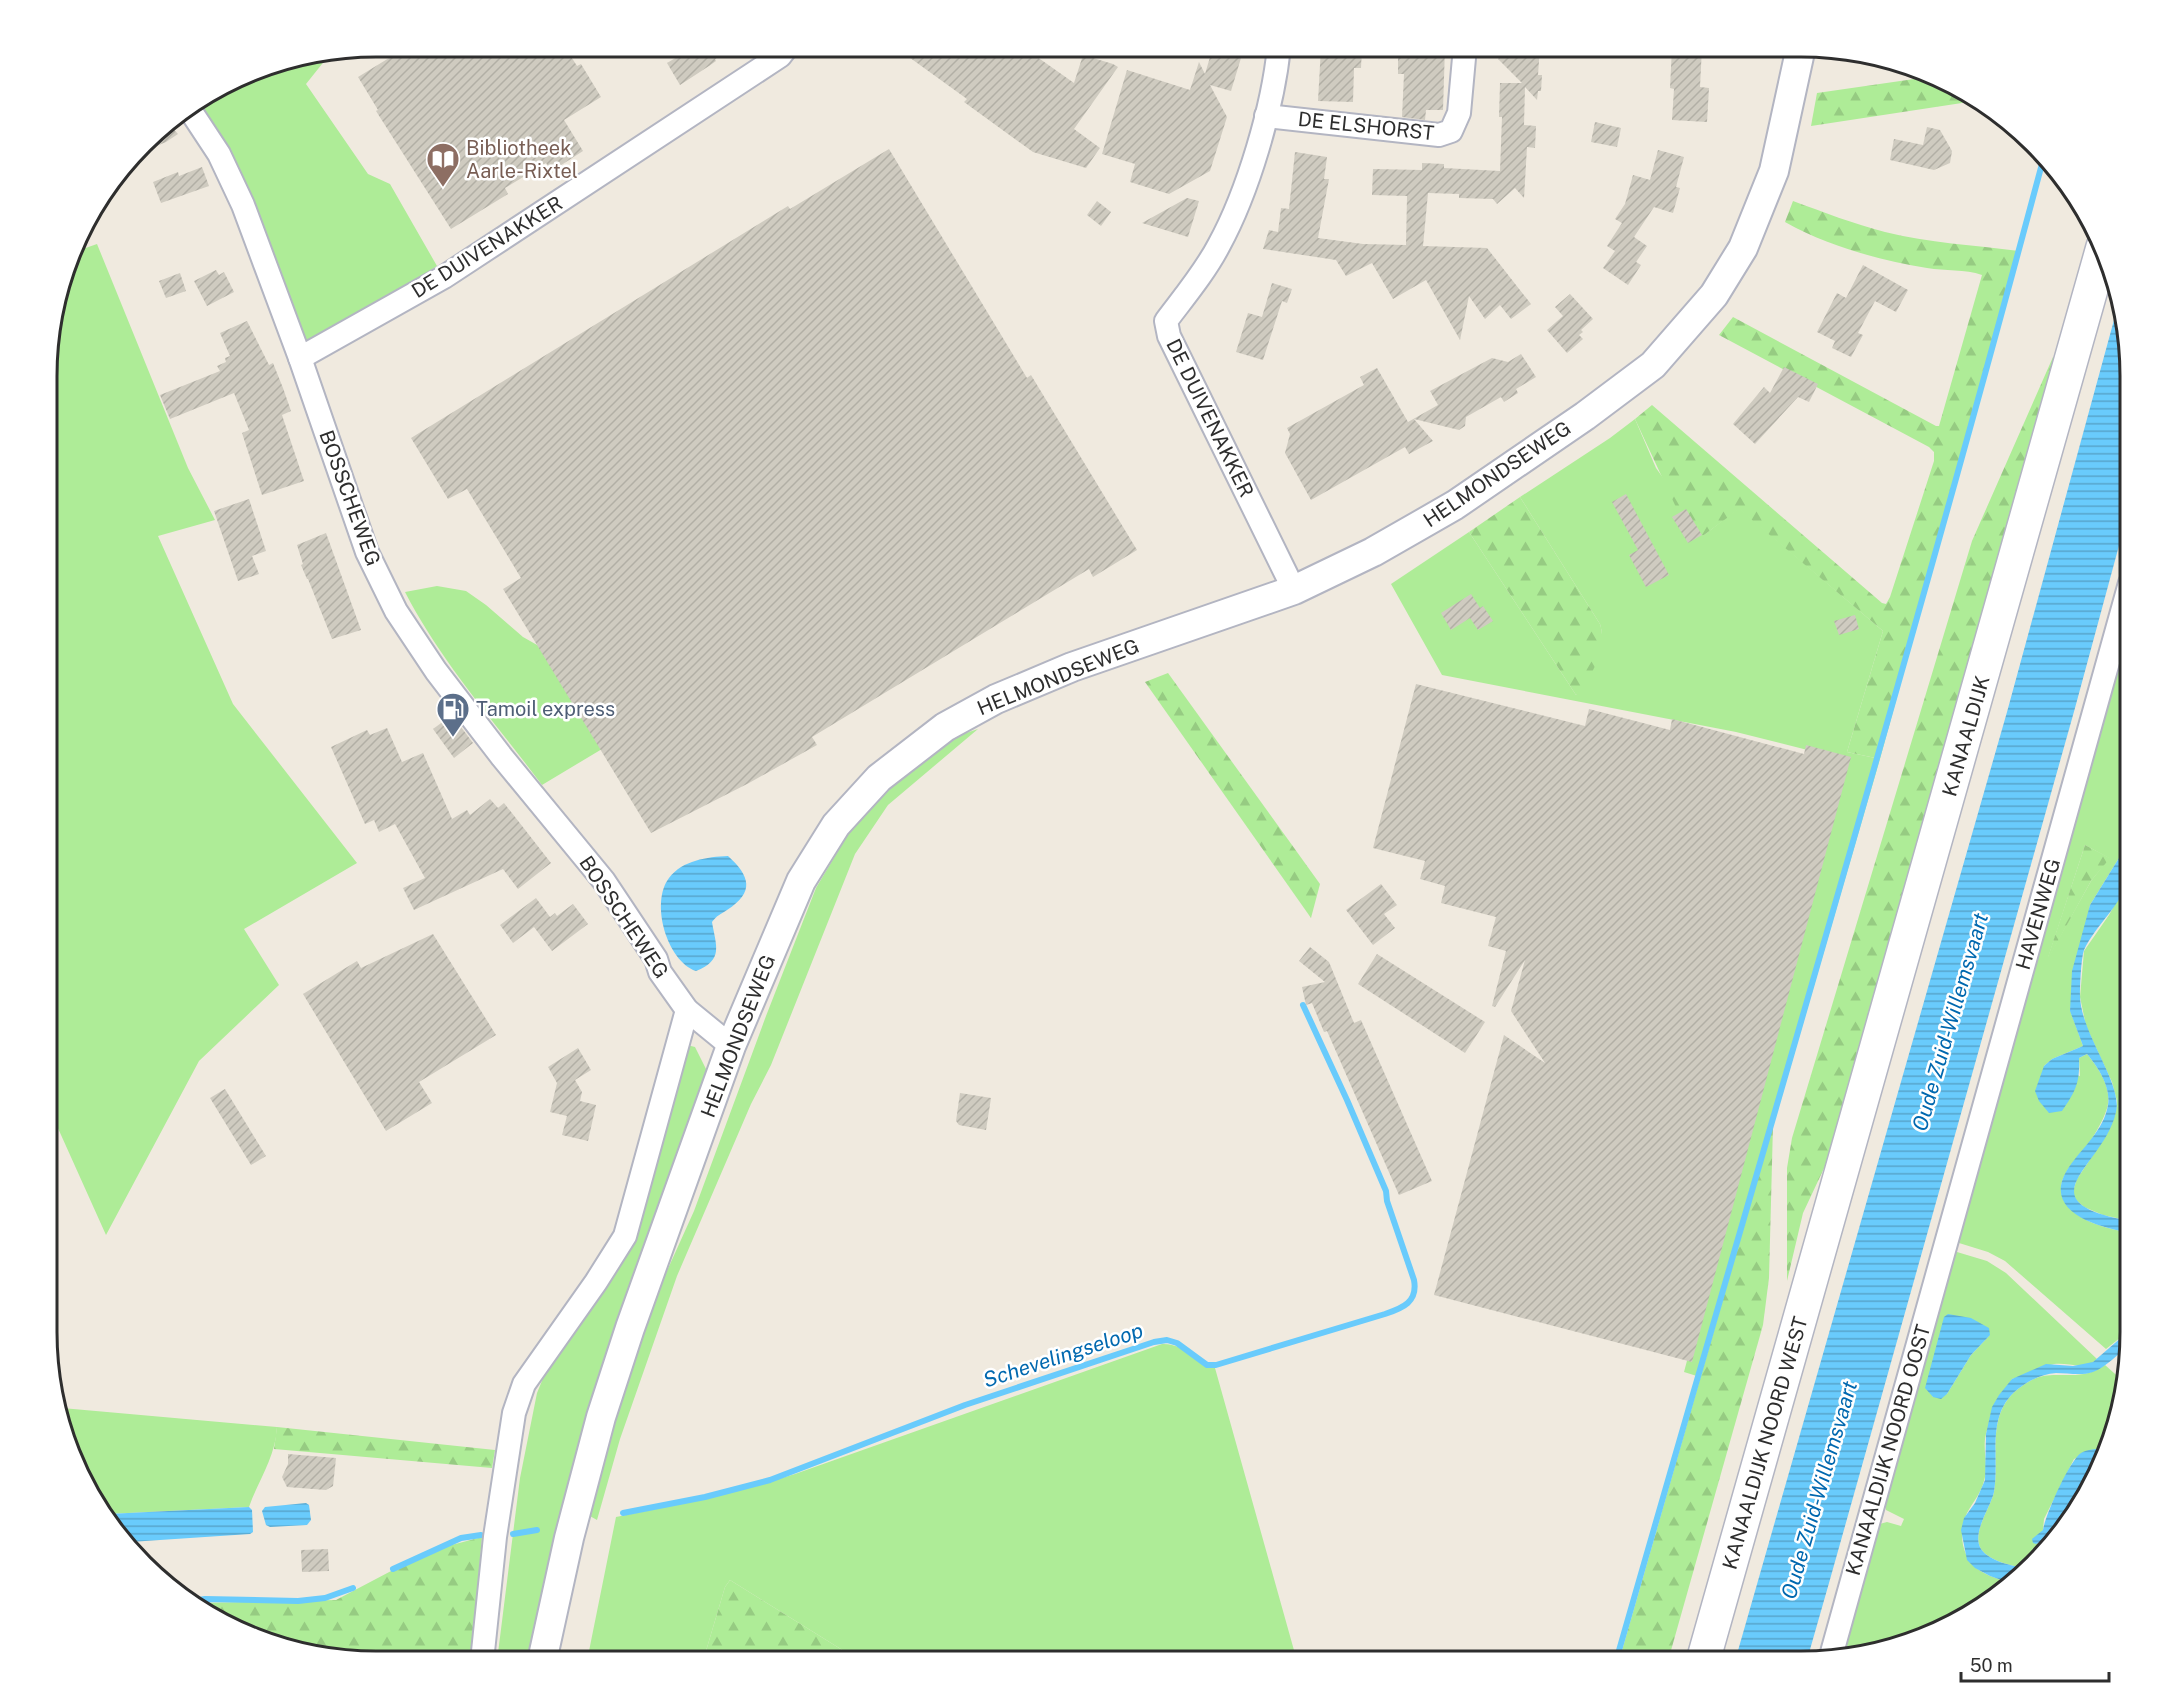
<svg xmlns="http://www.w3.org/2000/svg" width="2177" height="1708" font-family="'Public Sans',sans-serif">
  <defs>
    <pattern id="forest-firs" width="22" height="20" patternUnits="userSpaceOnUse" patternTransform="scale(1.5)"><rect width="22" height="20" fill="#aeec97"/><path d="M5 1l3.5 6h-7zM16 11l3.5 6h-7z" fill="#96cb82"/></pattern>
    <pattern id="water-rules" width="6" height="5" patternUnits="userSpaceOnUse" patternTransform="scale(1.5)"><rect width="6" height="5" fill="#69cbfc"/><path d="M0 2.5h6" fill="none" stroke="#57a5cc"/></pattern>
    <pattern id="building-hatch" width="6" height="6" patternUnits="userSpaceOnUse" patternTransform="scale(1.5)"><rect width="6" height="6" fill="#cfcbc0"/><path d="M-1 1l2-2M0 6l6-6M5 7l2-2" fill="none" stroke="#b2afa5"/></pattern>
  </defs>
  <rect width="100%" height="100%" fill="#f0eadf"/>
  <g fill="#aeec97" fill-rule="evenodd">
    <polygon points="330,54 306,84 368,174 390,184 437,266 307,349 200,104 270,64"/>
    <polygon points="97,244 188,468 215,520 158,536 233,704 357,863 244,929 279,985 199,1061 106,1235 48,1106 49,332 77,251"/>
    <path d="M1635,419l21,49 48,67 35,-27 144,123 -36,121 33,7 -180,618 -16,-5 163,-612 -111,-28 -294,-57 -51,-91 78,-52 107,163c11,-22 32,-46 24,-71l-80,-127 90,-59z"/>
    <path d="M437,586l29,5 20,14 37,32 23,13 61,96 -65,39c-48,-64 -101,-123 -137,-193z"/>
    <path d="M2130,630v210l-40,65 -20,105 13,36 -31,13 -8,7 36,10 -1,-18 8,-4c11,13 24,33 21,50 -2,12 -12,28 -18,38 -12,16 -39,38 -25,60 15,21 41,26 65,31v97l-24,19 -101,-88 -17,-9 -29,-9 -4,-8zM2085,845l24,13 -18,23 -43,77z"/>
    <polygon points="978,729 888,805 855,854 771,1065 751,1104 677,1276 620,1439 597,1520 588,1515 620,1400 657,1293 694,1211 766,1016 816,888 851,829 873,804 901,776 954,737"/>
    <polygon points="2130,877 2129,887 2130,1221 2103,1215 2084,1207 2074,1198 2073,1191 2077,1179 2103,1140 2116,1112 2117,1101 2112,1082 2086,1026 2080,997 2084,951 2109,915"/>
    <polygon points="687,1045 695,1047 708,1073 534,1661 497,1661 520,1478 537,1393 546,1371 555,1353 583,1322 596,1302 617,1260"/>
    <path d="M1957,1252l30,9 19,12 91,86c-12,12 -28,3 -43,5 -13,3 -28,11 -42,15 -7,16 -22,40 -26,55 -4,15 3,31 -2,47 -3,12 -11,21 -17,32 -5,11 -6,21 -4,32 6,26 24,30 47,38l-26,23 -56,30 -86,17 34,-128 11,-3 14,4 3,-7 -18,-9 -3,-13 68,-241zM1990,1335l-19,20 -24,39 -14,3 -4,-7z"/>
    <path d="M1162,1344c25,-1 32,21 53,24l82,293h-437l-130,-81 -5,7 -22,74h-116l29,-144c61,-12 120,-25 179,-43z"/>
    <path d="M2105,1365l18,16 -15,68 -4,-1 -30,11 -30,60 -1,11 -7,14 23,-11 -10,17 -23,19c-14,-4 -36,-7 -45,-20 -10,-16 10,-42 13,-57 6,-35 -9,-77 24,-103 26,-21 38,-11 66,-15 7,-1 14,-5 21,-9z"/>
    <path d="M62,1408l215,19c-1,29 -19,54 -28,80l-141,7 -27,-36z"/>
  </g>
  <g fill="url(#forest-firs)">
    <polygon points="1935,76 1975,101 1811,126 1817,93"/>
    <path d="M1793,201c30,11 61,23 92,31 44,11 89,13 134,19l-139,508 -33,-7 36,-121 -144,-122 -35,26 -12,1 -4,-3 -53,-114 17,-14 230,198 4,1 4,-7 44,-136v-9l-5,-5 -210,-112 14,-18 203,109h3l43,-151c-17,-6 -37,-4 -55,-7 -49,-8 -99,-22 -142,-46z"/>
    <polygon points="2053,357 2063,361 1842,1130 1803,1213 1787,1281 1787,1168 1792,1138 1972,541"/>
    <path d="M1520,497l80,127c8,26 -8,51 -24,71l-107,-163z"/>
    <polygon points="1168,673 1320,884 1311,918 1145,682"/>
    <polygon points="2085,845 2110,858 2091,881 2046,963"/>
    <polygon points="1773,1125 1769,1278 1763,1325 1668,1661 1619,1661"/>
    <polygon points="277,1427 476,1448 495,1450 492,1468 274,1449"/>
    <polygon points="482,1537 471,1661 355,1661 249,1636 196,1603 336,1600 412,1560 444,1547"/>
    <polygon points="730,1580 860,1661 703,1661 725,1587"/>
  </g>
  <g fill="url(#water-rules)">
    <polygon points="2120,298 2130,375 2130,505 2075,708 1829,1583 1807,1660 1735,1661 2007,712"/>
    <path d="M2130,840c0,11 3,27 0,37 -8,27 -35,49 -46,73 -3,9 -4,35 -4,45 0,38 43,88 36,117 -12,55 -96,89 14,109v12c-32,-6 -91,-21 -61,-66 13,-19 35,-37 39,-62 3,-18 -10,-38 -21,-51l-8,4c1,24 -3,33 -17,53l-13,2 -10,-12 -4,-10 9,-25 8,-7 31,-13 -13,-35 2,-40 18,-66z"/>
    <path d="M728,856c22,20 27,36 -1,54 -6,4 -11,6 -15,12 4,24 12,38 -16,49 -29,-10 -46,-68 -27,-93 14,-18 38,-21 59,-22z"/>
    <polygon points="1948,1314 1971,1318 1989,1328 1990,1335 1971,1355 1947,1394 1941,1399 1933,1397 1925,1388 1944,1317"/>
    <path d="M2130,1330v15c-12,8 -23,22 -37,27 -12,4 -24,1 -37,1 -13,1 -27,7 -38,16 -33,26 -18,67 -24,103 -3,15 -23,41 -13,57 9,13 31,16 45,20l-16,14 -20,-7 -15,-8 -8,-8 -6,-30 3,-12 11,-15 10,-23 1,-46 6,-27 7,-12 13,-16 34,-15 27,2 20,-4z"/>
    <path d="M2104,1448l4,1 -3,10 -46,74 -23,11 -3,-1 -1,-4 11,-9c2,-14 26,-69 38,-77 6,-4 16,-4 23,-5z"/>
    <polygon points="306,1503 309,1505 311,1520 307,1525 270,1527 266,1525 262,1511 265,1507"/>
    <polygon points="249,1507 252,1510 253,1532 250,1534 130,1542 108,1514"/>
  </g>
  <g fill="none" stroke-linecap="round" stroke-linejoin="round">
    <g stroke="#69cbfc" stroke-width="6">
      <path d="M623,1513l82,-16 65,-17 195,-75 189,-63 13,-2 10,3 30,22h9l169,-51c18,-6 33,-12 29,-34l-27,-79 -1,-10 -39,-91 -44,-95"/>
      <polyline points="513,1534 537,1530"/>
      <polyline points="393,1569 461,1538 481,1535"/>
      <polyline points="193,1601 205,1599 298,1601 325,1598 353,1588"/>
      <path d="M1616,1661c143,-500 293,-998 427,-1501"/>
    </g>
  </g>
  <g fill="url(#building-hatch)">
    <polygon points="407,47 565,47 577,66 581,64 601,97 564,120 583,151 552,171 546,163 505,188 508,194 451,229 376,111 378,110 358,77"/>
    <polygon points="694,47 735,47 715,59 716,61 709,66 680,85 667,63"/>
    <polygon points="895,47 1023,47 1074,83 1083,55 1113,64 1118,67 1074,129 1100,148 1086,168 1033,152 964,102 967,99"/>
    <polygon points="1213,47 1229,47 1227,54 1241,58 1231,91 1210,85 1227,117 1210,171 1169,194 1130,182 1135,164 1102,154 1127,70 1190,90 1199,62 1205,74"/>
    <polygon points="1321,47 1362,47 1361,68 1354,68 1353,102 1318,101"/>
    <polygon points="1420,47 1445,47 1443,110 1426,110 1425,120 1402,117 1404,74 1398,74 1398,56 1420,56"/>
    <polygon points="1503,47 1540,47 1538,75 1542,75 1541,91 1538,91 1537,100 1525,87 1524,125 1536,126 1535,148 1527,147 1524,198 1515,188 1497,204 1493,199 1459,198 1459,194 1428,193 1423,246 1487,248 1531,304 1511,319 1500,305 1485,319 1469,296 1460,340 1426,280 1393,299 1372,263 1346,276 1336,260 1263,249 1269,230 1278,232 1281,208 1289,209 1295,152 1327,157 1324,179 1329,179 1318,238 1363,244 1406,245 1407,196 1372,195 1373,169 1422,170 1422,163 1444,164 1444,168 1500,171 1502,117 1499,117 1500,83 1522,83 1498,59 1503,54"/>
    <polygon points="1672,47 1702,47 1700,87 1709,88 1707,122 1672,120 1674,89 1670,88"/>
    <polygon points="1595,122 1621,128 1617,147 1591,142"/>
    <polygon points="168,123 178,134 166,142 138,154 159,128"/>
    <polygon points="1927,127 1940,130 1952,151 1950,163 1934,170 1890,160 1894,139 1923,145"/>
    <polygon points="889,149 1027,378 1031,375 1137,550 1093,577 1089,569 812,737 817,745 749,783 651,833 503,589 521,578 467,489 448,499 411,438 788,206 790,209"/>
    <polygon points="1658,150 1684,157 1676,187 1680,188 1673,213 1654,207 1634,237 1647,246 1636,262 1641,265 1628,285 1603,268 1615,251 1607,246 1622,223 1615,219 1625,204 1633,175 1650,180"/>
    <polygon points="202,167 209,186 161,203 153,182 178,172 179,176"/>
    <polygon points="1187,198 1199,201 1188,237 1142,223"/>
    <polygon points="1097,201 1111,212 1101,226 1087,215"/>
    <polygon points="1863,265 1908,290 1896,312 1875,301 1858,333 1863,335 1851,357 1832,348 1835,341 1817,332 1837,293 1846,298"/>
    <polygon points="216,270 219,275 224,272 234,292 207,306 194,281"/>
    <polygon points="180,273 186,291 166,298 159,281"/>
    <polygon points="1272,283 1292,289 1287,303 1282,301 1263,360 1236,352 1248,313 1262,317"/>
    <polygon points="1570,294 1593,319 1581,330 1583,332 1579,335 1583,339 1567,353 1547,330 1563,316 1555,307"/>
    <polygon points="247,321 269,365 273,363 283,388 291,411 282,415 304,481 262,495 242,433 249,430 234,393 170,419 160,395 220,371 217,366 226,362 225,358 230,356 220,333"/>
    <polygon points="1521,354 1536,377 1516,389 1518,393 1504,402 1501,397 1466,417 1465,426 1459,430 1414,419 1433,441 1409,454 1405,447 1311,500 1285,453 1290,434 1287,428 1364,385 1360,377 1377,368 1408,422 1438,405 1430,391 1492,358 1508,362"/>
    <polygon points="1784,367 1818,384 1809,402 1798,397 1755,444 1733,424 1764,387 1770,393"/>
    <polygon points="1626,494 1669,575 1646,587 1629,555 1638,550 1612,502"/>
    <polygon points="249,499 266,551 252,556 259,574 238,581 214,511"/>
    <polygon points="1686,509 1702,535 1688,543 1672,517"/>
    <polygon points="326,533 361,630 332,639 308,579 307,579 301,565 303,564 297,545"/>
    <polygon points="1471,594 1480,608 1483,606 1493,621 1478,630 1470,618 1451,630 1441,613"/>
    <polygon points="1855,615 1859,629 1839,635 1834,621"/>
    <polygon points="1416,684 1585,726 1589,709 1670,730 1672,719 1804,754 1806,745 1851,757 1692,1362 1434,1295 1504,1035 1545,1063 1511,1011 1525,960 1495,1007 1492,1006 1506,951 1488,946 1496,917 1441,903 1445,886 1420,879 1425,861 1373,848"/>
    <polygon points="452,715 473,743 454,758 433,729"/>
    <polygon points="387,728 402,762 423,753 452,819 467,810 470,815 490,799 498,808 504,803 551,863 518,889 503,869 414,910 403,888 425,878 395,824 379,832 374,820 365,824 331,747 367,730 370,735"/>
    <polygon points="1381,884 1397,905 1384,914 1395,928 1373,945 1346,910"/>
    <polygon points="536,898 550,917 555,913 557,916 573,904 588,924 552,951 534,927 513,943 500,925"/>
    <polygon points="433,934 496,1035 419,1082 432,1103 386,1131 303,994 357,961 361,968"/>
    <polygon points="1310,947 1329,962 1354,1023 1361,1020 1432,1181 1399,1195 1327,1031 1324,1032 1312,1003 1306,1005 1302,987 1325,982 1299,961"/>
    <polygon points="1377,954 1485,1022 1465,1053 1358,984"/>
    <polygon points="578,1048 591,1070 575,1080 582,1092 580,1101 596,1105 588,1141 562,1135 567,1116 550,1112 557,1083 548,1067"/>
    <polygon points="225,1089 266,1156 251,1165 210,1098"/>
    <polygon points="960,1093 991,1098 986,1130 959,1125 956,1121"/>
    <polygon points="288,1454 336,1458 333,1486 326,1490 287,1487 282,1477 288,1464"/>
    <polygon points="328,1549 329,1571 302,1572 301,1550"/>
  </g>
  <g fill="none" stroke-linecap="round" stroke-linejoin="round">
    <g stroke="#b3b5c2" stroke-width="26">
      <g id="minor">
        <path d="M1279,47c-6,60 -31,145 -60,198 -14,27 -35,52 -53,76l3,15 125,254"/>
        <polyline points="190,110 219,154 243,205 300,358 367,552 396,611 436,671 502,757 604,881 656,959 660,972 687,1010 731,1046"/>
        <polyline points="1266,116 1439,135 1451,131 1459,113 1465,47"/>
        <polyline points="300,358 444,277 780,56 787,47"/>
        <polyline points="1831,1656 2130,583"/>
        <polyline points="482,1661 495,1537 514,1413 524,1384 596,1282 625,1236 687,1010"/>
      </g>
    </g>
    <g stroke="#b3b5c2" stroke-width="32">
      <polyline id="tertiary" points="542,1661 569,1538 601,1417 630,1328 731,1046 801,881 836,825 879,778 945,727 996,699 1072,667 1294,590 1373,552 1455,505 1585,416 1653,365 1714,295 1743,248 1774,171 1801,47"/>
    </g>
    <g stroke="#b3b5c2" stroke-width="36">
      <polyline id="secondary" points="1703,1661 2103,247"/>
    </g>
    <use href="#minor" stroke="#fff" stroke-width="22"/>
    <use href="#tertiary" stroke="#fff" stroke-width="28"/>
    <use href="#secondary" stroke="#fff" stroke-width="33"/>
  </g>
  <defs>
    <g id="library-pin" transform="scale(1.725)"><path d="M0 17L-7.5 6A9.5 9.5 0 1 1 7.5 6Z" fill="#8d6e63" stroke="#fff"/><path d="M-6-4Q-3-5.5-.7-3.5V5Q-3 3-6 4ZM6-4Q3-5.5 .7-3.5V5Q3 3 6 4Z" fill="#fff"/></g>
    <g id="fuel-pin" transform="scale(1.725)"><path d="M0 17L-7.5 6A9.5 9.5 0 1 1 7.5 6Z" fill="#5c6f8a" stroke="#fff"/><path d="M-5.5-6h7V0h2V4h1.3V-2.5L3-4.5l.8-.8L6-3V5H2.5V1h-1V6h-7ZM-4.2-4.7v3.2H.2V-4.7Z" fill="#fff"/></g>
  </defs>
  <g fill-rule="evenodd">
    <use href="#library-pin" x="443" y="159"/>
    <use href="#fuel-pin" x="453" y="709"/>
  </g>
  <g text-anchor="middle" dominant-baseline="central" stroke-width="5" stroke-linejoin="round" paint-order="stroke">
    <g font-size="20" fill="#2e2e2e" stroke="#fff">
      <text transform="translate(1366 126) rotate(6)">DE ELSHORST</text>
      <text transform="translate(487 247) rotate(-32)">DE DUIVENAKKER</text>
      <text transform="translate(1210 418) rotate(64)">DE DUIVENAKKER</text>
      <text transform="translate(1497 474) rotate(-34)">HELMONDSEWEG</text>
      <text transform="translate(350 498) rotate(70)">BOSSCHEWEG</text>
      <text transform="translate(1058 677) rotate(-22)">HELMONDSEWEG</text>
      <text transform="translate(1966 736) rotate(-74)">KANAALDIJK</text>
      <text transform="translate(2038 914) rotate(-74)">HAVENWEG</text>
      <text transform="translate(624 917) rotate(56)">BOSSCHEWEG</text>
      <text transform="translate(738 1036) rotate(-69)">HELMONDSEWEG</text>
      <text transform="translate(1765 1443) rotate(-74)">KANAALDIJK NOORD WEST</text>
      <text transform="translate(1888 1450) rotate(-74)">KANAALDIJK NOORD OOST</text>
    </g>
    <g font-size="20" fill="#785e54" stroke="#fff" text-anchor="start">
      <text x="466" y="148">Bibliotheek<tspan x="466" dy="23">Aarle-Rixtel</tspan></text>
    </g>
    <g font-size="20" fill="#4e5e75" stroke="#fff" text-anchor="start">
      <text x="476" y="709">Tamoil express</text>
    </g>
    <g font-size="21" font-style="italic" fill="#0068af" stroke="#fff">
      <text transform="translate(1950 1022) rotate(-74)">Oude Zuid-Willemsvaart</text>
      <text transform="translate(1063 1355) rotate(-18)">Schevelingseloop</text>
      <text transform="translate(1819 1490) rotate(-74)">Oude Zuid-Willemsvaart</text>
    </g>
  </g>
  <path d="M0 0H2177V1708H0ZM376 57H1801A319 319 0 0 1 2120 376V1332A319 319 0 0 1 1801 1651H376A319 319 0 0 1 57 1332V376A319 319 0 0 1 376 57Z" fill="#fff" fill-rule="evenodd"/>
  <path fill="none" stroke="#2e2e2e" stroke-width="3" d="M376 57H1801A319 319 0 0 1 2120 376V1332A319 319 0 0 1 1801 1651H376A319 319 0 0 1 57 1332V376A319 319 0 0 1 376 57Z"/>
  <path d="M1961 1672v9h148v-9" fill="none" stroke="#2e2e2e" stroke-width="3"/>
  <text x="1970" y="1672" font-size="18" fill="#2e2e2e" stroke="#ffffff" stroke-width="4.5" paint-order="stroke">50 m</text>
</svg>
